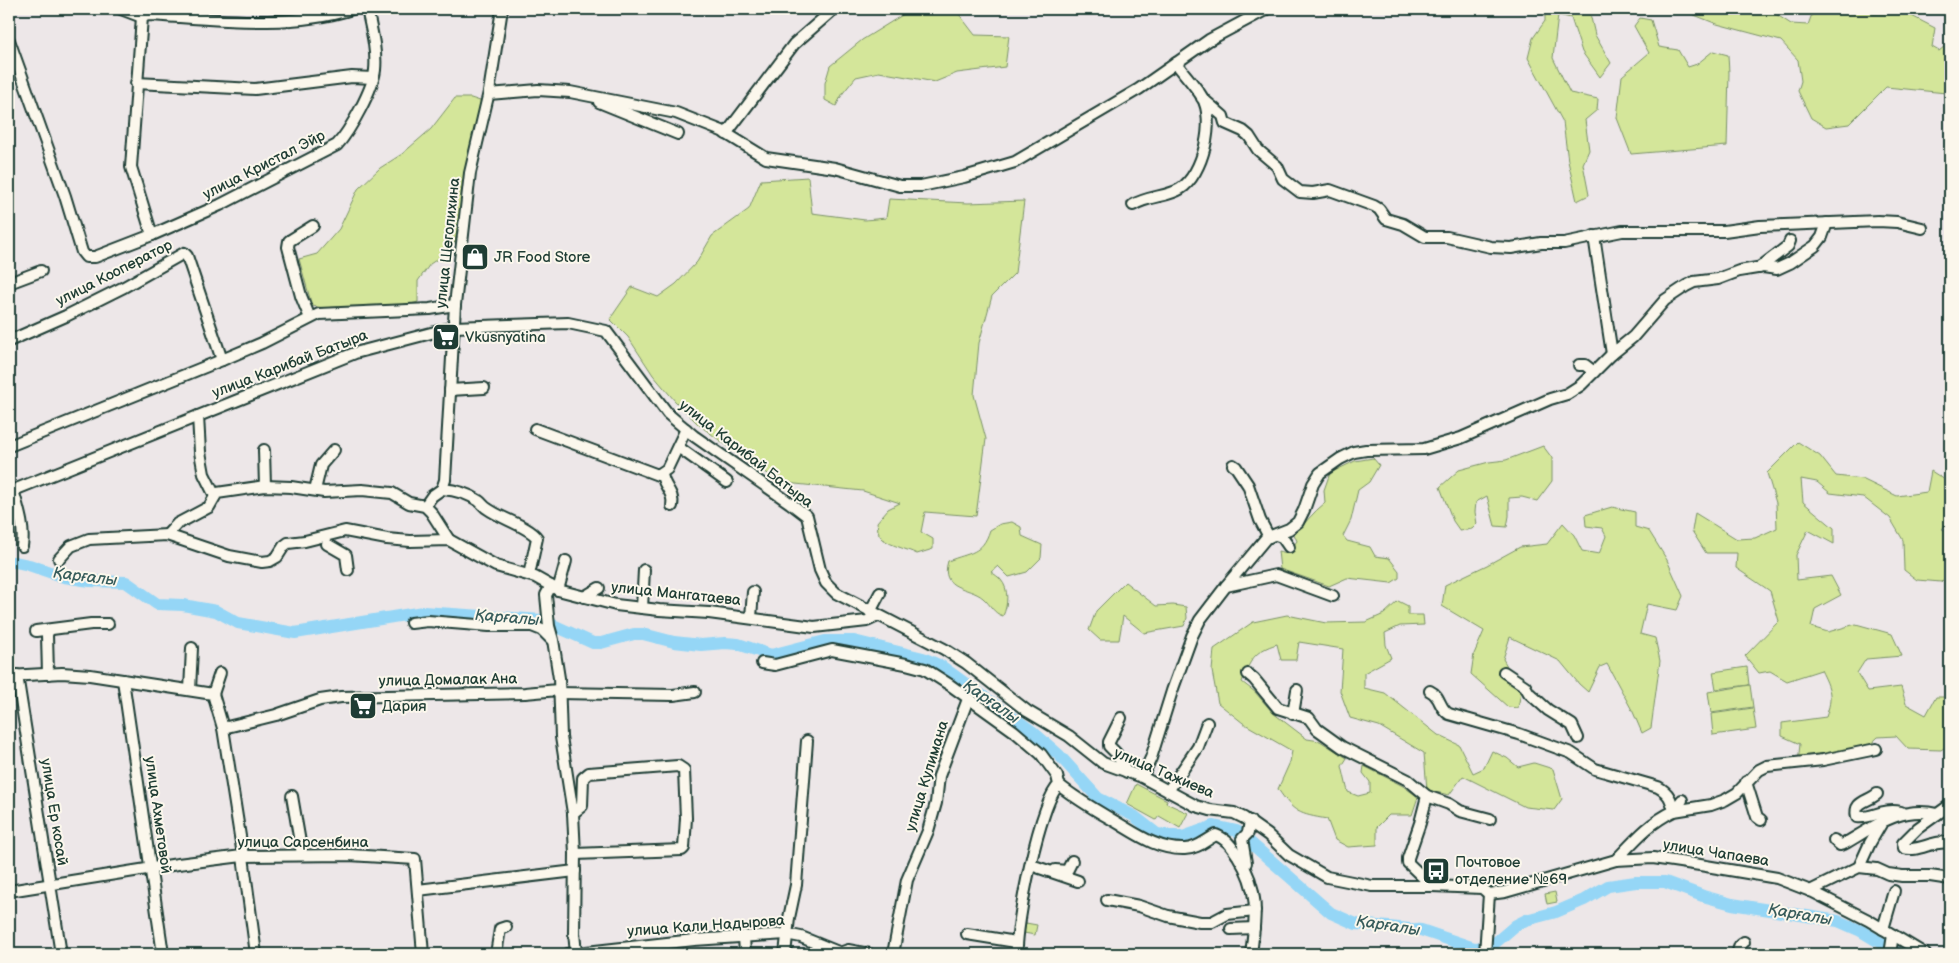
<svg xmlns="http://www.w3.org/2000/svg" width="1959" height="963" font-family="'Balsamiq Sans',sans-serif">
  <rect width="100%" height="100%" fill="#ede7e8"/>
  <filter id="ink" filterUnits="userSpaceOnUse"><feTurbulence type="fractalNoise" baseFrequency=".02" numOctaves="2"/><feDisplacementMap in="SourceGraphic" scale="10" xChannelSelector="R" yChannelSelector="G"/><feConvolveMatrix kernelMatrix="1 2 1 2 8 2 1 2 1" color-interpolation-filters="sRGB"/></filter>
  <g filter="url(#ink)">
    <g fill="#d4e69a" stroke="#7a9267">
      <polygon points="912,9 955,9 975,35 1009,36 1005,67 957,73 935,82 879,72 856,77 843,93 836,106 825,100 825,83 830,66 862,40"/>
      <polygon points="1545,9 1589,9 1595,35 1611,63 1600,77 1582,52 1571,18 1558,15 1553,58 1570,93 1598,99 1597,110 1585,120 1589,150 1583,164 1589,195 1577,201 1568,161 1563,122 1528,58 1533,38 1545,21"/>
      <polygon points="1679,9 1725,9 1730,12 1734,9 1760,9 1771,11 1791,24 1808,25 1812,14 1809,9 1864,9 1874,14 1902,11 1935,28 1932,47 1939,51 1950,42 1950,96 1946,93 1886,87 1849,124 1826,127 1811,118 1798,91 1801,81 1798,60 1781,41 1717,24"/>
      <polygon points="1640,18 1651,20 1659,47 1678,50 1688,67 1697,64 1713,51 1728,55 1729,73 1727,146 1631,154 1617,118 1622,76 1649,53 1634,26"/>
      <polygon points="455,98 471,98 483,102 455,242 445,254 430,264 418,281 418,302 404,306 336,310 312,306 299,259 317,254 339,229 358,189 380,168 402,154 431,129"/>
      <path d="M808,177l4,36 53,7 21,-2 3,-19 79,4 56,-2 -9,72 -23,23 -13,47 -5,52 12,44 -10,77 -51,-4 -4,20 12,7v10l-16,5c-11,-6 -33,-9 -38,-20 -2,-3 -1,-9 -2,-12l11,-13 12,-6 -37,-12 -77,-8 -29,-15 -58,-43 -24,-24 -22,-26 -25,-38 -18,-18 22,-32 26,10 18,-13 21,-22 15,-26 37,-27 12,-29z"/>
      <path d="M1798,442l22,14 16,20 26,3 35,17 30,-4 4,-21 19,12v37l-8,9 8,4v40l-9,9 -24,-2 -13,-10 -1,-30 -13,-22 -27,-21 -33,-4 -13,-11 -16,-3 2,23 31,26v16l-26,-14 -12,25 1,25 34,-4 10,19 -26,14 -4,18 17,5 28,-8 36,10 10,22 -36,3 -9,14 11,18 33,-4 5,17 20,11 10,-18h14v47l-9,6 -33,-1 -12,-13 -18,1 -17,16 -63,10 2,-19 -18,-8v-13l44,-6c7,-21 5,-27 -5,-47l-34,11 -17,-10 -11,2 -14,-17 34,-35 -9,-30 -34,-23 1,-15h-31l-14,-22 3,-18 42,26 18,-1 22,-10 -1,-25 -9,-30z"/>
      <polygon points="1543,446 1552,458 1552,481 1537,501 1522,497 1509,498 1509,516 1507,527 1495,526 1487,496 1476,502 1475,512 1477,524 1472,529 1460,531 1453,521 1440,487 1459,470 1489,462 1506,460"/>
      <path d="M1373,458l6,7 -10,17 -11,8 -7,30 -8,16 4,5 23,6 5,9 14,2 10,13v7l-8,5 -44,-5 -18,8 -49,-17 -2,-18 10,2 9,-12 -3,-7c11,-10 19,-22 31,-31l-1,-13 6,-17 25,-12z"/>
      <polygon points="1612,507 1635,512 1635,527 1649,531 1667,560 1683,596 1677,610 1647,604 1640,634 1655,638 1660,661 1651,728 1642,733 1633,712 1607,664 1600,667 1588,692 1579,684 1560,661 1510,637 1503,659 1521,691 1518,708 1508,707 1471,674 1474,654 1484,631 1442,606 1445,585 1487,565 1520,547 1547,544 1563,523 1574,535 1582,551 1599,554 1606,536 1602,528 1586,526 1585,515"/>
      <path d="M1012,522l9,5 1,9 20,9 -1,13 -14,14 -18,5 -11,-11 -7,6c3,2 8,5 10,8 8,9 7,25 2,36 -10,-3 -12,-11 -20,-18 -14,-12 -44,-7 -35,-37 22,-9 34,-6 42,-31l10,-6z"/>
      <polygon points="1125,582 1156,606 1173,605 1186,607 1187,618 1184,626 1144,633 1123,616 1119,640 1100,640 1089,630 1096,611"/>
      <path d="M1398,601l10,5v9h15l1,10 -24,1 -15,7 1,12 5,13 -27,15v15l21,5 53,42 21,10 14,28 11,-5 8,-17 15,7 11,9 16,-4 19,6 9,30 -8,11 -29,-3 -62,-31 -14,19 -22,-5 -3,-37 -45,-27 -29,-8 -10,-27 3,-42 -44,-7 -3,18h-15l-4,-16c-23,7 -27,16 -35,38l13,10 18,21 34,26 13,2 27,17 -5,8 6,26 10,4 12,-3v-11l-7,-9 1,-7 39,20 15,11 -6,18h-23l-12,12v18l-29,2 -13,-7 -8,-21c-28,-5 -33,-6 -49,-30l12,-27 2,-11 -49,-28 -25,-20 -6,-32 2,-22 39,-27 34,-7 39,8 40,-1 18,-8z"/>
      <polygon points="1747,667 1749,685 1716,689 1713,672"/>
      <polygon points="1750,685 1753,707 1711,713 1708,692"/>
      <polygon points="1753,708 1756,729 1713,735 1711,714"/>
      <polygon points="1136,784 1167,800 1166,803 1188,813 1180,828 1159,816 1156,820 1127,804"/>
      <polygon points="1555,892 1557,902 1547,904 1545,894"/>
      <polygon points="1026,923 1037,925 1035,935 1024,933"/>
    </g>
    <g fill="none" stroke-linecap="round" stroke-linejoin="round">
      <polyline stroke="#95d6f6" stroke-width="12" points="9,562 15,562 29,565 64,577 90,581 126,582 157,604 183,605 216,611 238,623 295,633 423,612 542,620 593,643 601,643 634,634 643,634 674,642 701,645 725,643 738,644 771,655 825,641 854,641 923,658 941,666 1033,732 1059,755 1098,798 1134,816 1157,834 1183,837 1214,826 1237,831 1331,913 1356,924 1421,930 1474,948 1488,947 1495,943 1516,925 1526,920 1556,912 1584,900 1608,886 1636,882 1665,882 1703,896 1732,904 1838,921 1861,931 1899,954"/>
      <g stroke="#1f3d34" stroke-width="14">
        <g id="minor">
          <polyline points="121,9 142,17 144,9"/>
          <path d="M9,40l56,156 17,56 4,5h9l57,-22 -21,-68 11,-150 7,-2c65,4 140,14 203,-6"/>
          <polyline points="136,83 255,89 352,77 373,78"/>
          <polyline points="489,94 538,90 570,92 676,113 722,131 766,158 835,168 900,186 921,186 964,177 1015,162 1139,89 1209,40 1267,9"/>
          <polyline points="1202,98 1223,116 1225,123 1243,131 1249,136 1258,150 1277,166 1283,179 1300,192 1313,193 1330,190 1374,206 1379,209 1386,219 1403,224 1425,237 1447,237 1491,247 1511,248 1541,243 1564,243 1622,231 1724,231 1760,226 1878,221 1897,222 1922,228"/>
          <polyline points="599,102 678,134"/>
          <polyline points="726,134 794,44 834,9"/>
          <path d="M1133,205c15,-9 34,-8 47,-16 23,-14 36,-69 22,-92 -7,-12 -18,-23 -26,-34"/>
          <path d="M152,235l68,-30 117,-60c13,-14 36,-56 38,-75 2,-20 -4,-42 -8,-61"/>
          <polyline points="1594,236 1612,354 1633,337 1665,300 1686,286 1694,282 1718,279 1739,271 1763,267 1777,269 1790,263 1815,246 1822,237 1827,223"/>
          <polyline points="1759,268 1788,246 1790,241"/>
          <polyline points="9,283 41,271"/>
          <polyline points="310,318 301,296 288,247 289,241 313,226"/>
          <polyline points="9,341 66,316 124,287 184,253 187,256 222,360"/>
          <polyline points="1579,365 1585,365 1594,372"/>
          <polyline points="450,390 484,388"/>
          <polyline points="198,416 200,452 204,474 215,496"/>
          <polyline points="535,429 658,475 667,469 686,429"/>
          <polyline points="9,446 222,360 262,343 319,314 430,309 455,305"/>
          <polyline points="678,447 727,482"/>
          <polyline points="264,450 265,486"/>
          <polyline points="1233,465 1236,467 1248,485 1260,520 1269,537"/>
          <path d="M662,473c0,13 13,19 10,33"/>
          <path d="M442,489c12,1 27,5 37,12 3,2 5,6 9,8 12,9 42,18 49,29l-8,37"/>
          <path d="M13,490c5,18 12,38 9,56"/>
          <polyline points="315,490 321,465 334,450"/>
          <polyline points="9,492 355,353 454,327 568,323 606,331 668,414 694,436 790,503 807,516 820,570 826,583 836,593 944,649 966,663 1027,711 1069,736 1103,763 1142,777 1196,806 1210,810 1234,813 1244,818 1268,835 1289,855 1327,877 1372,886 1432,886 1482,888 1489,894"/>
          <polyline points="425,506 432,496 442,489 445,480 455,305 470,173 489,92 502,9"/>
          <polyline points="167,535 177,524 209,507 217,493 265,486 291,487 324,492 362,490 392,493 409,503 425,506 431,512 449,540"/>
          <polyline points="1276,535 1282,537 1289,547"/>
          <polyline points="327,544 346,555 348,570"/>
          <polyline points="59,559 71,546 89,539 167,535 229,556 262,562 270,561 277,557 284,546 288,543 305,541 345,531 387,539 410,541 449,540 496,566 535,577 558,590 616,605 659,610 709,613 814,627 867,621 878,616"/>
          <polyline points="551,586 546,595 549,626 553,640 559,678 561,737 573,813 575,854 574,933 576,953"/>
          <polyline points="1226,586 1266,538 1289,529 1298,522 1304,510 1313,484 1320,473 1340,459 1354,452 1366,450 1424,449 1461,438 1550,399 1567,394 1581,385 1612,354"/>
          <polyline points="558,590 566,561"/>
          <polyline points="584,597 599,588"/>
          <polyline points="642,608 644,570"/>
          <polyline points="870,612 880,593"/>
          <polyline points="751,617 753,592"/>
          <polyline points="411,623 428,621 489,626 532,626 542,630 552,640"/>
          <polyline points="36,631 91,624 108,624"/>
          <path d="M762,663l13,2 57,-15 74,14 19,5 25,16 64,46 27,23 16,22 2,9c-19,16 -44,142 -42,169"/>
          <polyline points="1504,672 1525,686 1529,693 1548,710 1572,725 1578,738"/>
          <polyline points="48,674 47,635 49,630"/>
          <polyline points="1248,674 1254,679 1278,708 1309,718 1317,729 1342,747 1408,780 1427,796 1420,823 1408,858 1408,863 1432,886"/>
          <polyline points="17,675 61,954"/>
          <polyline points="9,676 62,673 90,675 213,694 223,728 242,849 256,954"/>
          <polyline points="123,680 163,954"/>
          <polyline points="190,690 192,648"/>
          <path d="M1430,691c11,5 9,18 19,23l70,20 52,19 24,16 63,18c11,6 13,12 16,24 -25,12 -39,29 -58,49"/>
          <polyline points="558,693 673,695 695,692"/>
          <polyline points="213,694 220,673"/>
          <polyline points="1293,714 1297,690"/>
          <polyline points="1121,718 1109,742 1109,746 1116,753 1127,772"/>
          <polyline points="223,728 276,715 320,700 341,697 525,693 558,690"/>
          <polyline points="1142,777 1151,758 1172,691 1192,636 1200,620 1226,586 1276,575 1333,596"/>
          <polyline points="1746,782 1757,817 1761,820"/>
          <path d="M1059,785c16,13 33,23 52,34 23,13 45,31 74,30 12,0 21,-9 31,-14 12,5 15,11 22,21 22,35 18,59 13,98"/>
          <polyline points="1168,791 1198,747 1207,723"/>
          <path d="M1877,794c-9,8 -24,7 -20,23 15,2 25,-9 44,-5"/>
          <polyline points="292,796 302,854"/>
          <polyline points="1427,796 1449,804 1460,811 1490,819"/>
          <path d="M1950,805l-32,23 -15,15 1,5c14,5 30,-9 46,-5"/>
          <polyline points="1674,811 1711,805 1725,800 1737,793 1759,770 1767,766 1823,760 1876,749"/>
          <polyline points="1674,811 1682,800"/>
          <polyline points="573,813 582,806 583,778 589,773 678,766 684,770 686,818 684,848 682,850 575,854"/>
          <path d="M1834,840l6,5 4,-1c30,-17 56,-39 93,-30"/>
          <polyline points="1246,863 1242,839 1248,833 1250,821"/>
          <polyline points="1031,865 1078,881"/>
          <polyline points="1859,867 1870,843 1884,819"/>
          <polyline points="1055,870 1067,871 1072,861"/>
          <polyline points="418,890 575,871"/>
          <polyline points="9,891 178,864 242,856 349,855 415,859 423,954"/>
          <polyline points="1810,891 1859,867 1877,869 1888,874 1902,876 1930,876 1950,879"/>
          <polyline points="1489,894 1505,892 1616,860 1653,858 1700,865 1777,878 1813,892 1868,920 1925,954"/>
          <polyline points="1107,900 1139,906 1168,916 1200,922 1212,922 1227,914 1255,911"/>
          <polyline points="1231,929 1254,928"/>
          <polyline points="1883,929 1894,891"/>
          <polyline points="967,934 1016,942"/>
          <polyline points="744,936 745,954"/>
          <polyline points="840,953 848,950 869,954"/>
          <polyline points="496,954 500,929 506,927"/>
          <polyline points="568,954 694,940 786,934 801,937 843,954"/>
          <polyline points="785,954 789,918 796,885 807,741"/>
          <polyline points="893,954 907,880 928,831 936,803 939,776 968,699"/>
          <polyline points="1485,954 1489,894"/>
          <polyline points="1737,954 1740,945 1744,942"/>
          <polyline points="1890,954 1893,935"/>
        </g>
      </g>
      <use href="#minor" stroke="#fbf7ec" stroke-width="10"/>
    </g>
  </g>
  <defs>
    <g id="shop-square" transform="scale(1.4375)"><rect x="-9" y="-9" width="18" height="18" rx="4" fill="#1f3d34" stroke="#fbf7ec"/><path d="M-5-2.5h2.3a2.7 3.5 0 0 1 5.4 0H5L5.5 6h-11ZM-1.5-2.5h3a1.5 2.3 0 0 0-3 0Z" fill="#fff"/></g>
    <g id="supermarket-square" transform="scale(1.4375)"><rect x="-9" y="-9" width="18" height="18" rx="4" fill="#1f3d34" stroke="#fbf7ec"/><path d="M-6-5.5h2.5l.6 2H6L4.5 2H-2.5L-4.4-4H-6ZM-1.5 3.2a1.3 1.3 0 1 0 .1 0ZM3 3.2a1.3 1.3 0 1 0 .1 0Z" fill="#fff"/></g>
    <g id="bus-square" transform="scale(1.4375)"><rect x="-9" y="-9" width="18" height="18" rx="4" fill="#1f3d34" stroke="#fbf7ec"/><path d="M-5-6H5V4H4V6H2V4H-2V6H-4V4H-5ZM-3.5-4V0h7V-4ZM-3.5 1.2v1.5H-2V1.2ZM2 1.2v1.5H3.5V1.2Z" fill="#fff"/></g>
  </defs>
  <g fill-rule="evenodd">
    <use href="#shop-square" x="475" y="257"/>
    <use href="#supermarket-square" x="446" y="337"/>
    <use href="#supermarket-square" x="363" y="706"/>
    <use href="#bus-square" x="1436" y="871"/>
  </g>
  <g text-anchor="middle" dominant-baseline="central" stroke-width="4" stroke-linejoin="round" paint-order="stroke">
    <g font-size="15" fill="#1f3d34" stroke="#fbf7ec">
      <text transform="translate(264 165) rotate(-27)">улица Кристал Эйр</text>
      <text transform="translate(448 243) rotate(-84)">улица Щеголихина</text>
      <text transform="translate(114 273) rotate(-27)">улица Кооператор</text>
      <text transform="translate(290 364) rotate(-21)">улица Карибай Батыра</text>
      <text transform="translate(746 454) rotate(38)">улица Карибай Батыра</text>
      <text transform="translate(676 594) rotate(6)">улица Мангатаева</text>
      <text transform="translate(448 680) rotate(-1)">улица Домалак Ана</text>
      <text transform="translate(1164 773) rotate(23)">улица Тажиева</text>
      <text transform="translate(927 776) rotate(-73)">улица Кулимана</text>
      <text transform="translate(54 812) rotate(81)">улица Ер косай</text>
      <text transform="translate(158 815) rotate(82)">улица Ахметовой</text>
      <text x="303" y="842">улица Сарсенбина</text>
      <text transform="translate(1716 853) rotate(9)">улица Чапаева</text>
      <text transform="translate(706 926) rotate(-4)">улица Кали Надырова</text>
    </g>
    <g font-size="15" fill="#1f3d34" stroke="#fbf7ec" text-anchor="start">
      <text x="494" y="257">JR Food Store</text>
      <text x="465" y="337">Vkusnyatina</text>
      <text x="382" y="706">Дария</text>
      <text x="1455" y="862">Почтовое<tspan x="1455" dy="17">отделение №69</tspan></text>
    </g>
    <g font-size="16" font-style="italic" fill="#375c5b" stroke="#fbf7ec">
      <text transform="translate(85 577) rotate(7)">Қарғалы</text>
      <text transform="translate(507 618) rotate(5)">Қарғалы</text>
      <text transform="translate(991 702) rotate(35)">Қарғалы</text>
      <text transform="translate(1800 915) rotate(10)">Қарғалы</text>
      <text transform="translate(1388 926) rotate(9)">Қарғалы</text>
    </g>
  </g>
  <rect width="1959" height="963" fill="none" stroke="#fbf7ec" stroke-width="30"/>
  <rect x="15" y="15" width="1929" height="933" fill="none" stroke="#1f3d34" stroke-width="2" filter="url(#ink)"/>
</svg>
